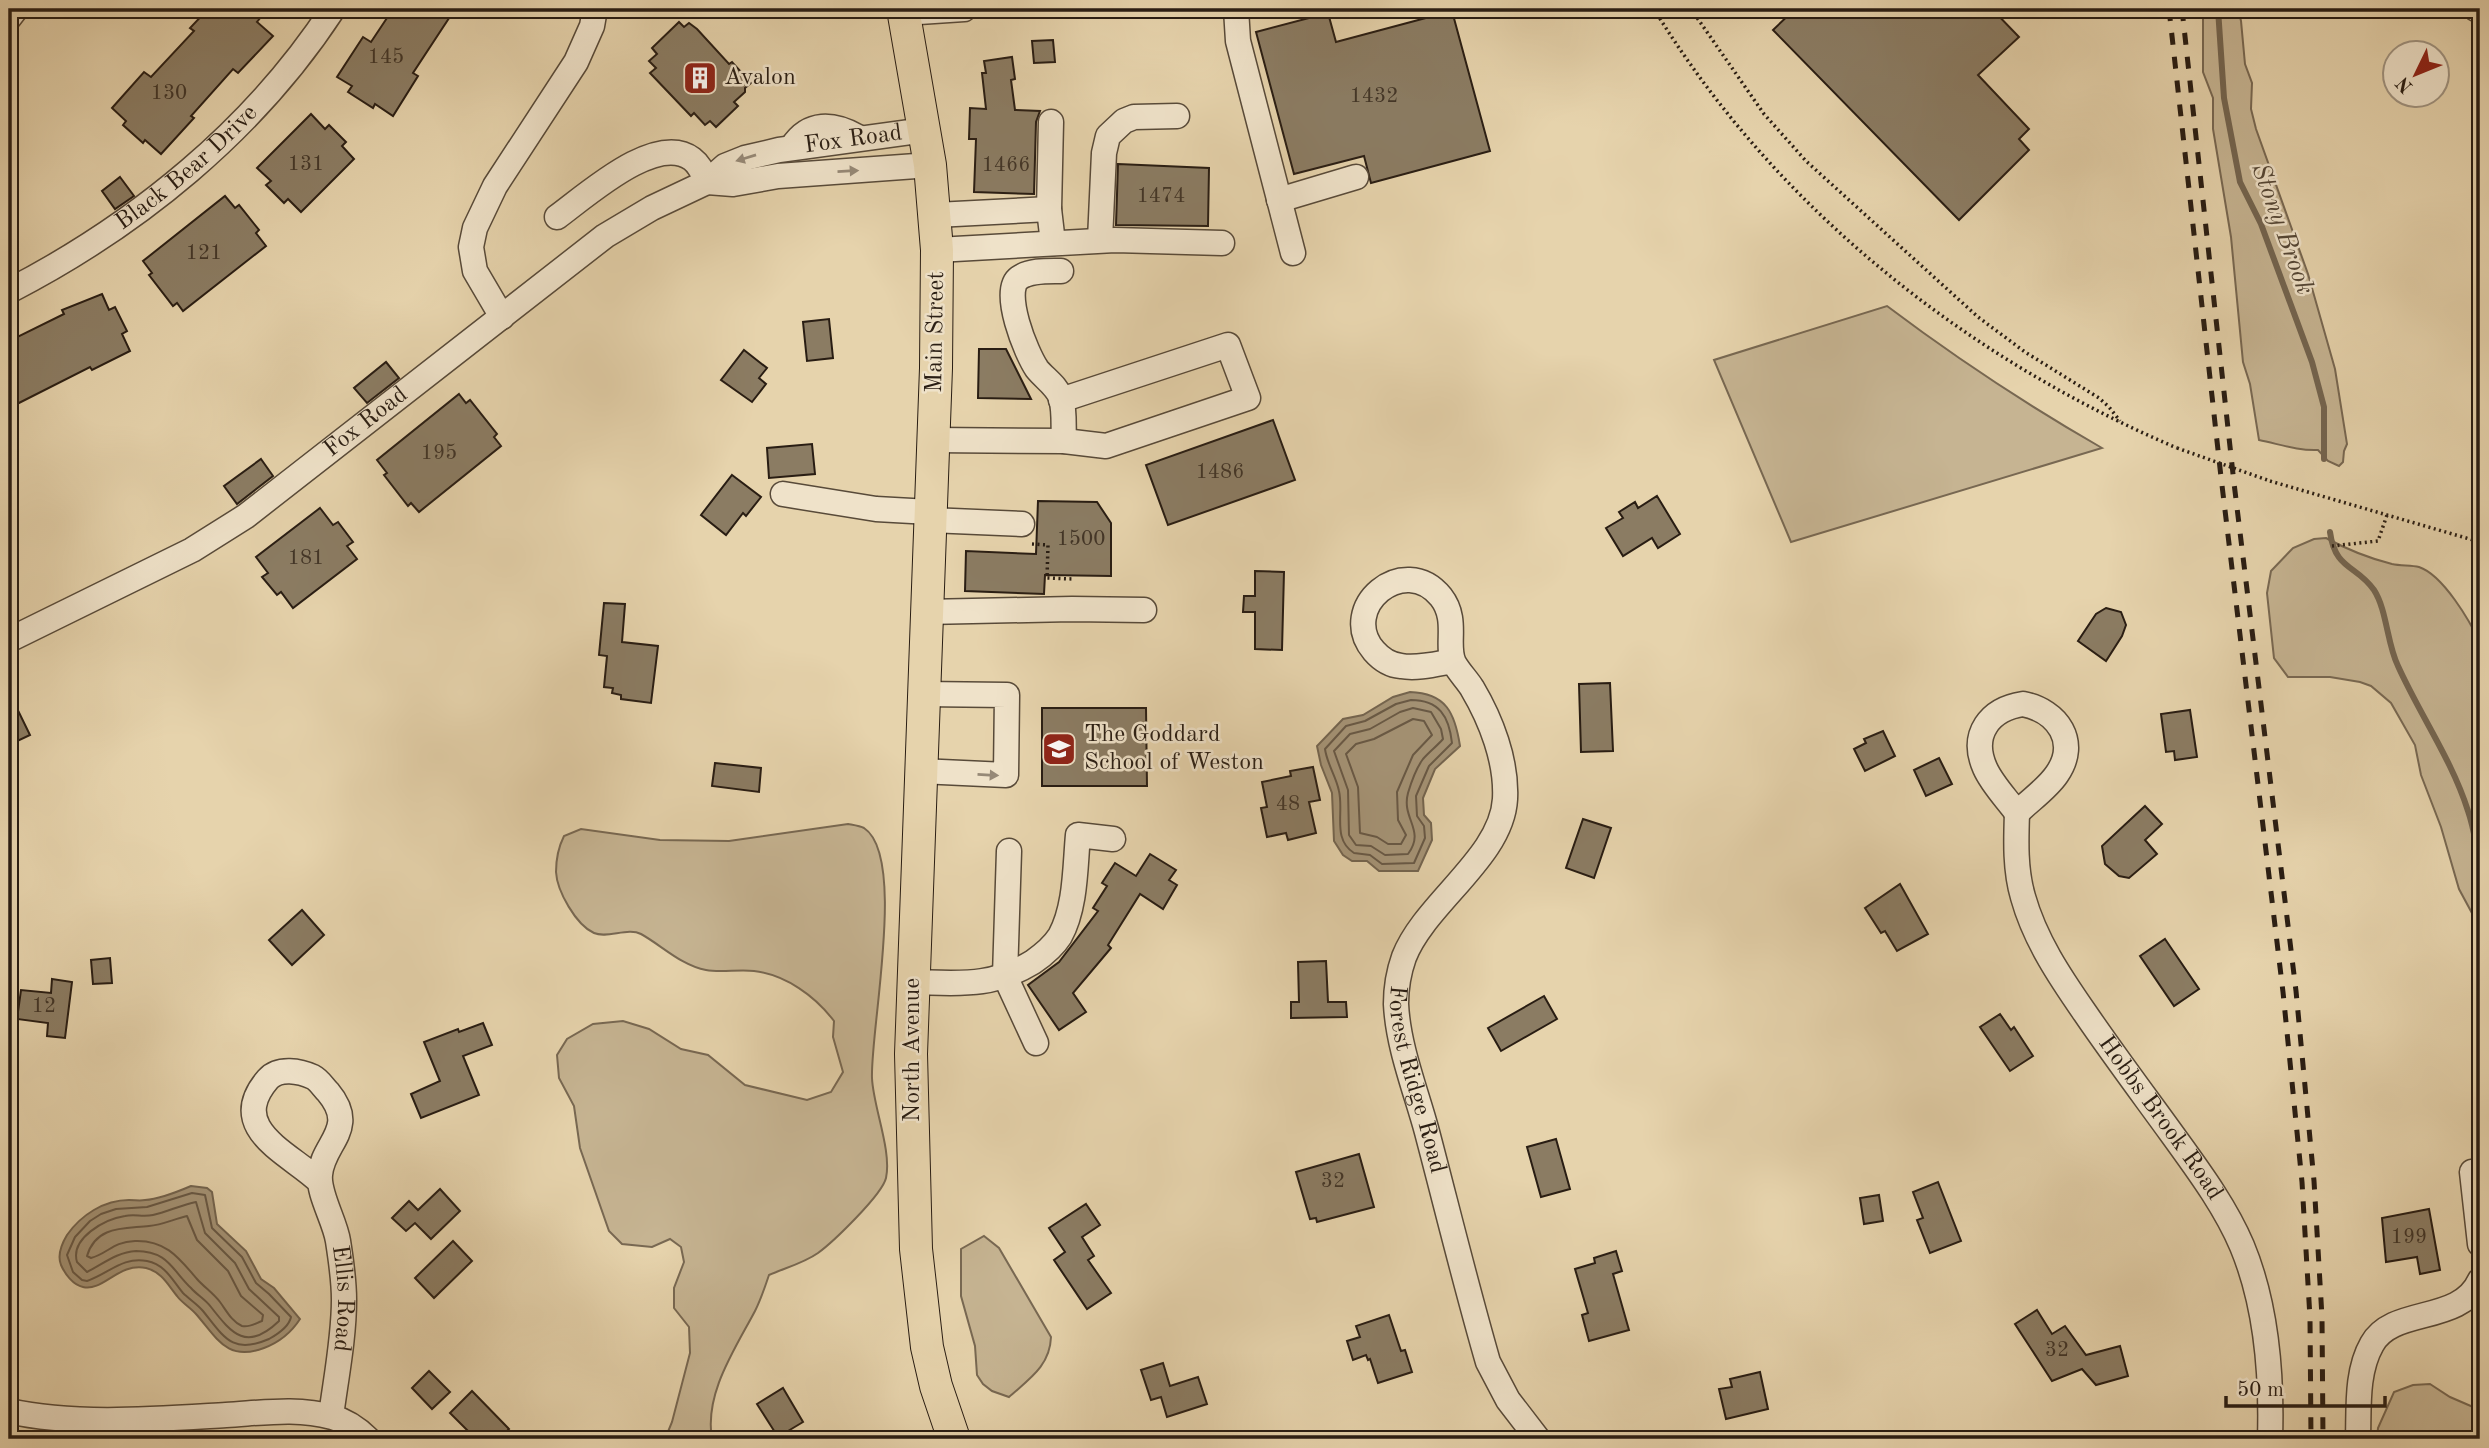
<svg xmlns="http://www.w3.org/2000/svg" width="2489" height="1448" font-family="'Old Standard TT',serif">
  <rect width="100%" height="100%" fill="#e6d3ac"/>
  <filter id="stains"><feTurbulence type="fractalNoise" baseFrequency=".00286" numOctaves="4"/><feColorMatrix values="0 0 0 0 .2 0 0 0 0 .09 0 0 0 0 .02 0 0 0 .5 -.17"/></filter>
  <radialGradient id="worn" r=".72"><stop offset=".6" stop-color="#630" stop-opacity="0"/><stop offset="1" stop-color="#630" stop-opacity=".3"/></radialGradient>
  <g fill="#c6b492" stroke="#786852" stroke-width="2">
    <path d="M2203,9h35l3,12 4,43 7,19 -1,26 5,20 52,145 27,95 12,75 -3,7 -1,11 -4,4 -11,-5 -10,-11c-20,1 -39,-6 -59,-10l-9,-56 -7,-22 -12,-125 -18,-108v-31l-10,-26z"/>
    <path d="M1887,306c69,52 140,99 215,142l-311,94 -77,-182z"/>
    <path d="M2326,538c22,12 42,20 66,26 9,2 19,1 27,3 24,8 51,54 61,76v285l-21,-39 -18,-62 -20,-52 -6,-30 -24,-42 -20,-17 -11,-4 -30,-5h-42l-14,-19 -7,-65 4,-22 22,-23 21,-9z"/>
    <path d="M848,824c5,1 12,2 16,4 43,28 6,202 8,250 1,28 20,73 14,100 -4,17 -53,64 -68,75 -14,10 -33,15 -49,22 -4,12 -8,24 -14,36 -20,38 -51,83 -43,128h-47l7,-17 18,-69 -1,-26 -15,-19v-20l10,-26 -3,-15 -11,-8 -18,8 -30,-3 -13,-13 -29,-83 -6,-42 -15,-28 -2,-23 10,-16 26,-15 30,-3 26,8 32,20 27,6 37,30 62,15 24,-8 12,-20 -10,-35 1,-16c-19,-25 -48,-46 -80,-50 -16,-2 -33,2 -48,-1 -24,-4 -45,-25 -65,-36 -13,-7 -34,5 -47,-1 -18,-8 -37,-42 -38,-61 0,-14 2,-24 8,-36l17,-7 79,11 69,1z"/>
    <path d="M984,1236l15,12 52,89c-1,29 -22,42 -42,60l-17,-6 -9,-7 -6,-9 -2,-29 -14,-50v-47z"/>
    <polygon points="2430,1384 2450,1397 2480,1410 2480,1439 2377,1439 2378,1428 2394,1392 2413,1385"/>
  </g>
  <g fill="#a69578" stroke="#746550" stroke-width="2">
    <path d="M1410,692c36,1 45,21 50,54l-25,23 -12,29 1,17 7,8 1,17 -14,31h-39l-12,-10h-15l-9,-6 -9,-14 -2,-48 -11,-28 -4,-19 26,-27 20,-4 30,-18z"/>
    <path d="M191,1186l16,2 5,4 5,32 29,27 15,28 13,9 26,31c-9,14 -20,23 -36,29 -37,14 -47,-10 -68,-34 -6,-7 -14,-11 -19,-18 -9,-11 -15,-24 -31,-28 -27,-6 -43,24 -63,19 -10,-2 -18,-13 -22,-22 -4,-10 0,-20 6,-30 14,-20 37,-35 62,-35 6,0 11,1 16,0 15,-1 32,-8 46,-14z"/>
  </g>
  <g fill="none" stroke-linecap="round" stroke-linejoin="round">
    <g stroke="#685946" stroke-width="2">
      <path d="M1411,700c28,0 38,16 41,43l-23,23 -13,30 1,20 7,10 1,12 -11,25 -32,1 -12,-9 -16,-2c-22,-14 -10,-40 -15,-62 -3,-15 -12,-27 -14,-42l21,-23 19,-5 31,-17z"/>
      <path d="M1413,708l18,4 10,17 2,10c-6,7 -14,13 -20,20 -6,8 -12,24 -15,34 -7,26 18,37 0,61l-23,1 -14,-9 -15,-1 -7,-10 -1,-45 -14,-39 16,-17 20,-5 30,-17z"/>
      <polygon points="1413,719 1424,721 1432,735 1413,755 1397,792 1398,820 1406,835 1401,844 1388,844 1377,837 1360,833 1358,787 1346,754 1356,744 1374,739"/>
      <path d="M192,1193l13,2 7,33 30,29 14,26 13,11 22,23c-2,10 -13,17 -22,22 -37,16 -45,-2 -66,-28 -6,-7 -14,-12 -20,-18 -11,-13 -17,-28 -36,-32 -24,-5 -39,13 -60,20l-5,-1 -9,-8 -6,-17 8,-18 15,-16 11,-7 15,-5 31,-2z"/>
      <path d="M196,1202l9,31 30,30 14,26 30,28v4c-32,31 -47,13 -68,-14 -6,-8 -14,-12 -20,-19 -19,-18 -23,-37 -55,-37 -19,1 -33,13 -49,21l-10,-10c-7,-24 28,-43 48,-46 9,-2 18,1 28,-1 14,-3 28,-10 43,-13z"/>
      <path d="M187,1216l10,24 31,31 13,25 22,19 -1,6c-6,2 -13,7 -20,5 -10,-4 -16,-16 -22,-24 -7,-9 -16,-15 -23,-23 -18,-21 -31,-39 -62,-38 -23,1 -26,12 -44,17l-4,-2c9,-31 38,-27 62,-30 13,-1 25,-7 38,-10z"/>
    </g>
    <g stroke="#746550" stroke-width="6">
      <polyline points="2218,9 2224,98 2240,182 2261,224 2312,362 2324,407 2324,459"/>
      <path d="M2330,532c5,38 27,33 44,58 13,20 13,54 24,76 22,49 54,94 70,145 6,17 8,35 12,52"/>
    </g>
  </g>
  <g fill="#8b7c63" stroke="#291d13" stroke-width="2">
    <polygon points="208,9 251,9 261,17 257,22 273,36 238,73 233,69 191,116 194,118 161,154 145,140 143,143 123,125 126,121 112,108 144,72 151,77 194,31 190,28"/>
    <polygon points="393,9 455,9 413,73 418,76 393,116 375,104 373,108 348,92 352,86 337,77 363,37 371,42"/>
    <polygon points="1795,9 1992,9 2019,37 1978,75 2029,129 2019,139 2029,150 1959,220 1773,30"/>
    <polygon points="1452,11 1490,151 1371,183 1364,156 1294,174 1256,32 1328,13 1336,42"/>
    <polygon points="679,22 684,27 689,23 697,29 729,64 732,62 751,83 745,88 745,92 734,102 738,106 716,127 710,121 705,125 694,113 691,116 650,73 656,68 649,61 657,54 652,48"/>
    <polygon points="1053,40 1055,62 1034,63 1032,41"/>
    <polygon points="1012,57 1015,79 1011,80 1015,110 1040,111 1036,122 1034,194 974,192 976,139 969,139 970,108 986,109 982,73 986,73 984,61"/>
    <polygon points="311,114 325,129 329,125 346,142 342,146 354,159 301,212 288,199 284,203 266,185 271,181 257,168"/>
    <polygon points="1118,164 1209,168 1208,226 1116,225"/>
    <polygon points="120,177 134,196 115,209 102,191"/>
    <polygon points="225,196 235,208 239,205 259,230 256,233 266,246 183,311 177,303 173,306 149,275 152,273 143,261"/>
    <polygon points="102,294 109,310 115,307 127,331 122,334 130,351 92,370 90,367 9,408 9,341 64,314 62,310"/>
    <polygon points="829,319 833,358 807,361 803,322"/>
    <polygon points="979,349 1006,349 1031,399 978,398"/>
    <polygon points="744,350 767,368 759,378 766,384 752,402 721,380"/>
    <polygon points="386,362 399,378 367,403 354,388"/>
    <polygon points="459,394 466,403 470,400 497,434 494,437 501,446 419,512 411,503 408,506 384,475 387,473 377,460"/>
    <polygon points="1273,420 1295,480 1168,525 1146,465"/>
    <polygon points="812,444 815,474 769,478 767,448"/>
    <polygon points="261,459 273,476 237,504 224,486"/>
    <polygon points="732,475 761,497 746,516 743,513 726,535 701,515"/>
    <polygon points="1657,496 1680,534 1658,548 1652,538 1623,556 1606,528 1623,518 1619,512 1635,502 1638,508"/>
    <polygon points="1038,501 1097,502 1111,523 1111,576 1045,575 1044,594 965,591 966,551 1036,554"/>
    <polygon points="320,508 333,525 338,522 353,542 347,546 357,559 293,608 281,592 277,595 262,577 268,573 256,557"/>
    <polygon points="1255,571 1284,572 1282,650 1255,649 1255,612 1243,612 1244,596 1255,596"/>
    <polygon points="604,603 625,604 622,642 658,646 651,703 621,699 621,695 612,693 613,688 604,687 607,656 599,655"/>
    <polygon points="2106,608 2121,612 2126,625 2122,636 2106,661 2078,641 2096,614"/>
    <polygon points="1610,683 1613,751 1581,752 1579,684"/>
    <polygon points="9,692 30,735 9,745"/>
    <polygon points="1042,708 1146,708 1147,786 1042,786"/>
    <polygon points="2190,710 2197,757 2175,760 2174,751 2166,752 2161,714"/>
    <polygon points="1883,731 1895,756 1865,771 1854,749 1866,743 1864,739"/>
    <polygon points="1939,758 1952,784 1926,796 1914,770"/>
    <polygon points="715,763 761,768 759,792 712,786"/>
    <polygon points="1313,767 1320,800 1309,802 1316,833 1288,840 1286,833 1267,837 1261,808 1267,807 1262,782 1291,776 1290,771"/>
    <polygon points="2145,806 2162,824 2145,840 2157,854 2129,878 2119,876 2105,864 2102,846"/>
    <polygon points="1583,819 1611,828 1594,878 1566,868"/>
    <polygon points="1150,854 1176,870 1169,880 1177,885 1163,909 1140,894 1108,945 1111,948 1073,993 1086,1012 1059,1030 1028,985 1059,962 1098,911 1093,908 1107,886 1102,883 1115,863 1136,876"/>
    <polygon points="1900,884 1928,934 1897,951 1885,931 1881,933 1865,908"/>
    <polygon points="302,910 324,935 292,965 269,940"/>
    <polygon points="2165,939 2199,989 2174,1006 2140,956"/>
    <polygon points="110,958 112,983 93,984 91,960"/>
    <polygon points="1326,961 1328,1002 1346,1002 1347,1017 1291,1018 1291,1002 1299,1002 1298,962"/>
    <polygon points="52,979 72,982 65,1038 47,1036 48,1023 17,1019 21,990 51,993"/>
    <polygon points="1544,996 1557,1019 1501,1051 1488,1028"/>
    <polygon points="2000,1014 2011,1030 2014,1027 2033,1056 2010,1071 1980,1027"/>
    <polygon points="483,1023 492,1045 463,1056 479,1095 421,1118 411,1094 440,1081 424,1042 458,1029 459,1032"/>
    <polygon points="1556,1139 1570,1189 1541,1197 1527,1147"/>
    <polygon points="1359,1154 1374,1207 1317,1222 1316,1218 1310,1219 1296,1172"/>
    <polygon points="1938,1182 1961,1241 1930,1253 1917,1220 1923,1218 1913,1192"/>
    <polygon points="440,1189 460,1211 431,1239 415,1223 406,1231 392,1218 409,1201 418,1210"/>
    <polygon points="1879,1195 1883,1221 1864,1224 1860,1198"/>
    <polygon points="1086,1204 1100,1225 1082,1237 1094,1256 1088,1260 1111,1293 1087,1309 1054,1260 1065,1252 1049,1228"/>
    <polygon points="2429,1209 2440,1270 2420,1274 2417,1257 2386,1262 2382,1218"/>
    <polygon points="453,1241 472,1261 434,1298 415,1278"/>
    <polygon points="1616,1251 1622,1271 1613,1274 1629,1330 1589,1341 1582,1315 1588,1313 1575,1269 1595,1263 1594,1258"/>
    <polygon points="2037,1310 2052,1334 2065,1326 2086,1355 2120,1346 2128,1376 2096,1385 2082,1369 2052,1381 2015,1324"/>
    <polygon points="1389,1315 1401,1351 1405,1350 1412,1372 1378,1383 1370,1359 1368,1360 1366,1355 1353,1360 1347,1341 1360,1337 1356,1326"/>
    <polygon points="1163,1363 1170,1386 1198,1377 1207,1404 1167,1417 1161,1397 1151,1400 1141,1370"/>
    <polygon points="429,1371 450,1392 432,1409 412,1388"/>
    <polygon points="1760,1372 1768,1409 1726,1419 1719,1389 1732,1387 1730,1379"/>
    <polygon points="783,1388 803,1422 778,1437 757,1404"/>
    <polygon points="472,1391 509,1429 499,1439 476,1439 450,1413"/>
  </g>
  <g fill="none" stroke-linecap="round" stroke-linejoin="round">
    <g stroke="#584a39" stroke-width="27">
      <g id="minor">
        <polyline points="1236,9 1238,41 1293,253"/>
        <polyline points="2476,9 2480,11"/>
        <polyline points="904,13 964,9"/>
        <polyline points="9,18 16,9"/>
        <polyline points="1051,122 1049,209 1053,243"/>
        <path d="M792,147c17,-26 41,-24 66,-10"/>
        <polyline points="707,182 733,184 778,176 930,165"/>
        <polyline points="1279,200 1356,177"/>
        <polyline points="936,215 1049,209"/>
        <path d="M557,217c29,-21 99,-85 135,-58 8,6 11,15 15,23"/>
        <polyline points="1100,240 1104,153 1108,136 1124,121 1134,117 1177,116"/>
        <polyline points="937,250 1115,240 1222,243"/>
        <path d="M1061,271c-13,0 -31,-1 -42,7 -18,13 7,75 18,91 7,9 20,17 24,29 4,13 2,30 3,43"/>
        <path id="s1" d="M9,291c128,-66 245,-161 324,-282"/>
        <polyline points="502,317 475,271 471,247 475,228 495,186 576,62 592,26 595,9"/>
        <polyline points="933,440 1064,441 1106,446 1248,398 1228,345 1061,400"/>
        <polyline points="783,494 876,509 930,512"/>
        <polyline points="930,520 1022,524"/>
        <polyline points="926,612 1072,609 1144,610"/>
        <path id="s2" d="M9,640l183,-90 54,-34 359,-280 47,-28 55,-26 18,-16 20,-8 34,-8 146,-20"/>
        <path id="s3" d="M1453,661c-17,3 -36,8 -52,5 -11,-1 -20,-7 -27,-15 -37,-43 30,-100 67,-54 18,23 4,48 13,66 5,9 13,17 18,25 19,32 35,73 33,111 -3,58 -80,104 -101,158 -5,14 -8,32 -8,47 2,43 20,87 31,128 20,76 39,154 61,230l20,38 30,39"/>
        <path d="M2023,704c35,7 56,38 34,70 -10,15 -27,26 -40,39 -11,-15 -25,-29 -32,-45 -15,-34 5,-59 38,-64z"/>
        <polyline points="920,771 1006,775 1007,695 923,694"/>
        <path id="s4" d="M2017,813c-1,28 -2,57 6,84 12,43 37,80 62,116 28,41 58,81 87,121 26,36 53,72 70,112 25,60 30,129 28,193"/>
        <polyline points="1009,851 1005,976 1036,1043"/>
        <path d="M912,982c48,1 78,6 121,-20 10,-7 20,-15 27,-26 16,-29 15,-69 18,-101l35,4"/>
        <polyline points="2472,1172 2480,1244"/>
        <path id="s5" d="M320,1182c-30,-29 -95,-53 -52,-103 11,-12 32,-8 45,-2 6,3 10,10 15,15 31,37 -6,51 -8,83 -2,19 15,46 18,66 3,19 6,40 6,59 0,38 -8,78 -13,116"/>
        <path d="M9,1411c65,15 150,8 217,4 35,-2 72,-8 106,2 15,4 26,12 36,22"/>
        <path d="M2358,1439c1,-31 -2,-67 14,-95 21,-38 88,-19 108,-64"/>
      </g>
    </g>
    <g stroke="#291d13" stroke-width="34">
      <polyline id="major" points="903,9 930,165 937,250 936,368 911,1054 916,1249 927,1347 936,1386 954,1439"/>
    </g>
    <g stroke="#291d13" stroke-width="3.5" stroke-dasharray="2 3.5" stroke-linecap="butt">
      <path d="M1654,9c121,198 310,348 523,439"/>
      <polyline points="1691,9 1764,114 1806,161 1978,317 2025,352 2099,398 2109,407 2120,421"/>
      <polyline points="2270,481 2480,542"/>
      <polyline points="1032,544 1048,545 1047,578 1073,579"/>
      <polyline points="2332,546 2378,541 2387,515"/>
    </g>
    <use href="#minor" stroke="#efe2c9" stroke-width="24"/>
    <use href="#major" stroke="#e6d3ac" stroke-width="32"/>
    <g stroke="#291d13" stroke-width="5" stroke-dasharray="12 12" stroke-linecap="butt">
      <polyline points="2169,9 2221,477 2283,992 2302,1182 2310,1318 2311,1439"/>
      <polyline points="2182,9 2234,483 2296,991 2314,1181 2322,1317 2323,1439"/>
    </g>
    <polyline stroke="#291d13" stroke-width="3.5" stroke-dasharray="2 3.5" stroke-linecap="butt" points="2177,448 2270,481"/>
  </g>
  <defs><path id="oneway-solid" d="M-6-.8H1V-3.2L6.5 0L1 3.2V.8H-6Z" transform="scale(1.75)"/></defs>
  <g fill="#968977">
    <use href="#oneway-solid" transform="translate(746 158) rotate(163)"/>
    <use href="#oneway-solid" transform="translate(848 171) rotate(-3)"/>
    <use href="#oneway-solid" transform="translate(988 775) rotate(3)"/>
  </g>
  <defs>
    <g id="building-square" transform="scale(1.75)"><rect x="-9" y="-9" width="18" height="18" rx="4" fill="#8f2418" stroke="#efe2c9"/><path d="M-4-6H4V6H1V3H-1V6H-4ZM-2.5-4.3h1.7v1.8h-1.7ZM.8-4.3h1.7v1.8H.8ZM-2.5-1h1.7V.8h-1.7ZM.8-1h1.7V.8H.8Z" fill="#fff"/></g>
    <g id="school-square" transform="scale(1.75)"><rect x="-9" y="-9" width="18" height="18" rx="4" fill="#8f2418" stroke="#efe2c9"/><path d="M0-5L7-2L0 1L-7-2ZM-4 1L0 2.5L4 1V4Q0 6-4 4Z" fill="#fff"/></g>
  </defs>
  <g fill-rule="evenodd">
    <use href="#building-square" x="700" y="78"/>
    <use href="#school-square" x="1059" y="749"/>
  </g>
  <g text-anchor="middle" dominant-baseline="central" stroke-width="5" stroke-linejoin="round" paint-order="stroke">
    <g font-size="21" fill="#423527">
      <text x="386" y="57">145</text>
      <text x="169" y="93">130</text>
      <text x="1374" y="96">1432</text>
      <text x="306" y="164">131</text>
      <text x="1006" y="165">1466</text>
      <text x="1161" y="196">1474</text>
      <text x="204" y="253">121</text>
      <text x="439" y="453">195</text>
      <text x="1220" y="472">1486</text>
      <text x="1081" y="539">1500</text>
      <text x="306" y="558">181</text>
      <text x="1288" y="804">48</text>
      <text x="44" y="1006">12</text>
      <text x="1333" y="1181">32</text>
      <text x="2409" y="1237">199</text>
      <text x="2057" y="1350">32</text>
    </g>
    <g font-size="24" fill="#291d13" stroke="#efe2c9" text-anchor="start">
      <text x="724" y="78">Avalon</text>
      <text x="1084" y="735">The Goddard<tspan x="1084" dy="28">School of Weston</tspan></text>
    </g>
    <g font-size="24" fill="#291d13" stroke="#efe2c9">
      <text stroke="none"><textPath href="#s2" startOffset="994">Fox Road</textPath></text>
      <text stroke="none"><textPath href="#s1" startOffset="217">Black Bear Drive</textPath></text>
      <text transform="translate(936 332) rotate(-89)">Main Street</text>
      <text stroke="none"><textPath href="#s2" startOffset="420">Fox Road</textPath></text>
      <text transform="translate(913 1050) rotate(-90)">North Avenue</text>
      <text stroke="none"><textPath href="#s3" startOffset="754">Forest Ridge Road</textPath></text>
      <text stroke="none"><textPath href="#s4" startOffset="346">Hobbs Brook Road</textPath></text>
      <text stroke="none"><textPath href="#s5" startOffset="422">Ellis Road</textPath></text>
    </g>
    <g font-size="26" font-style="italic" fill="#554736" stroke="#efe2c9">
      <text transform="translate(2282 229) rotate(70)">Stony Brook</text>
    </g>
  </g>
  <rect width="2489" height="1448" fill="none" stroke="#e6d3ac" stroke-width="35"/>
  <rect x="10" y="10" width="2468" height="1427" fill="none" stroke="#291d13" stroke-width="3.5"/>
  <rect x="18" y="18" width="2454" height="1413" fill="none" stroke="#291d13" stroke-width="2"/>
  <g transform="translate(2416 74) rotate(227)"><circle r="33" fill="#efe2c9" stroke="#a09380" stroke-width="2"/>
  <path d="M0-5L12 26L0 18L-12 26Z" fill="#8f2418"/>
  <text y="-10" font-size="19" font-weight="bold" text-anchor="middle" fill="#291d13">N</text>
  </g>
  <path d="M2226 1396v10h159v-10" fill="none" stroke="#291d13" stroke-width="3.5"/>
  <text x="2237" y="1396" font-size="21" fill="#291d13" stroke="#efe2c9" stroke-width="5" paint-order="stroke">50 m</text>
  <rect width="100%" height="100%" filter="url(#stains)"/>
  <rect width="100%" height="100%" fill="url(#worn)"/>
</svg>
